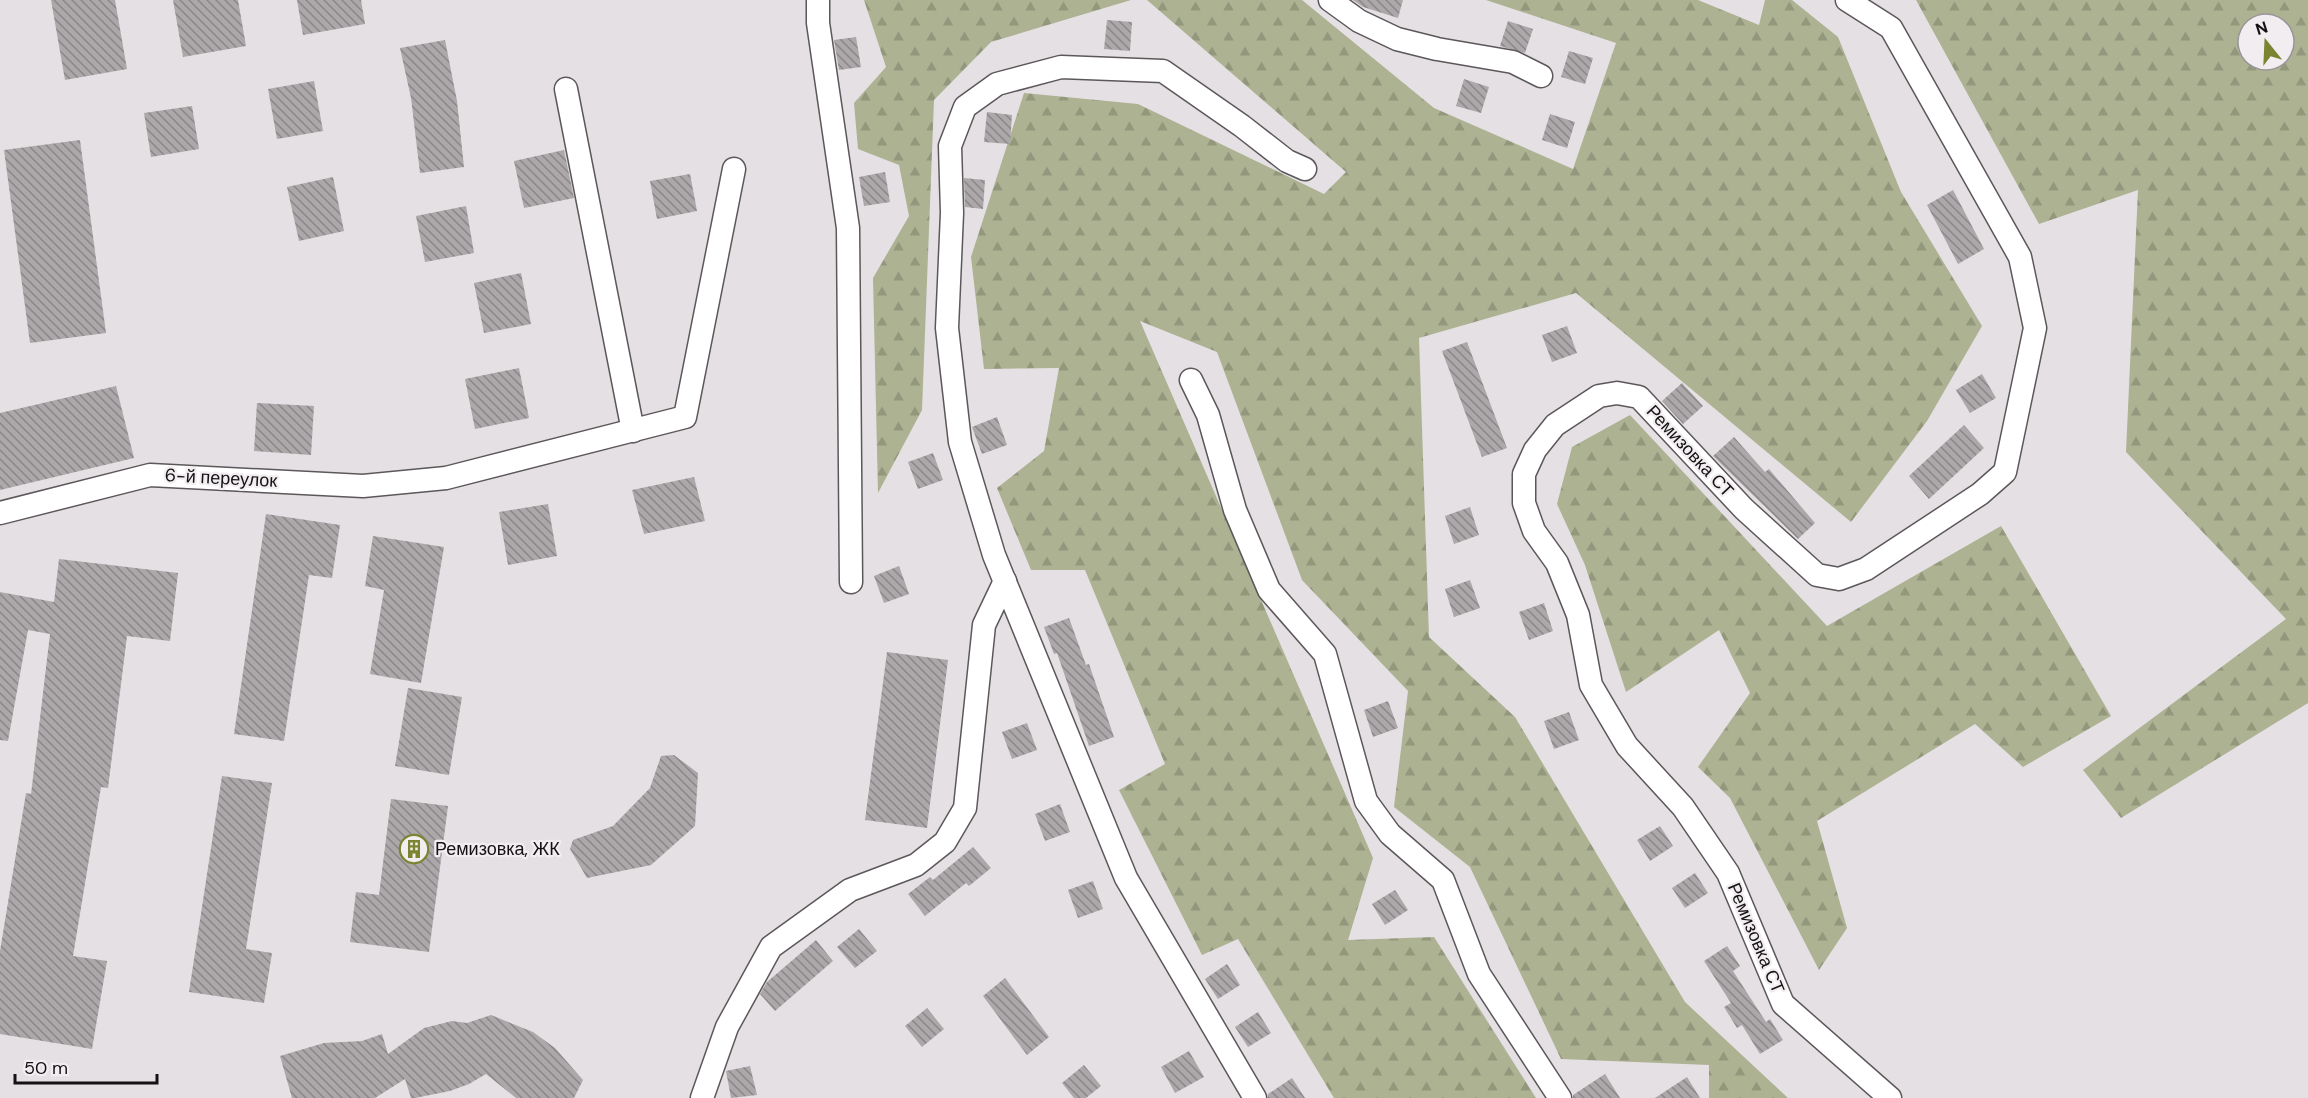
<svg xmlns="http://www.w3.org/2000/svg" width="2308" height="1098" font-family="'DM Sans',sans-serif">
  <defs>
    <pattern id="forest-firs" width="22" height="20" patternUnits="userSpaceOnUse" patternTransform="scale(1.5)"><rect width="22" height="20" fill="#acb292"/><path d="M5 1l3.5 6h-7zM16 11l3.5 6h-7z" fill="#93987d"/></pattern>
    <pattern id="building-back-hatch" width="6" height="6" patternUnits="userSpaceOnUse" patternTransform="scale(1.5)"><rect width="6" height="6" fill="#aca8aa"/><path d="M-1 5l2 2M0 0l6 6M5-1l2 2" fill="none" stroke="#8b8789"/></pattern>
  </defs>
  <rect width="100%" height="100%" fill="#e5e0e3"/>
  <g fill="url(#forest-firs)" fill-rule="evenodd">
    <polygon points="864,0 1131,0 991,42 934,100 922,410 878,493 873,278 909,216 899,165 858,149 854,103 886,67"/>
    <polygon points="1147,0 1302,0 1434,108 1573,169 1616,43 1486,0 1698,0 1759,25 1765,0 1792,0 1838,37 1901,192 1982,326 1927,421 1851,522 1576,293 1419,338 1429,637 1515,717 1685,1002 1788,1098 1709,1098 1709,1065 1561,1059 1470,867 1394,807 1408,691 1302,580 1217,352 1140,321 1373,858 1348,940 1434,937 1536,1098 1334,1098 1238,939 1202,955 1119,790 1165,764 1085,570 1031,570 997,488 1044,451 1059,368 984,369 971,257 1024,93 1138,104 1324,194 1346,172"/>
    <path d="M1916,0h392v703l-187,115 -38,-48 203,-151 -160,-167 12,-262 -99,34zM2248,24h36v36h-36z"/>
    <polygon points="1630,415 1827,626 2001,526 2111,716 2023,767 1975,724 1817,821 1847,928 1819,970 1730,798 1698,767 1750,693 1719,630 1626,692 1585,565 1557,504 1572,447"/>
  </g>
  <g fill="url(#building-back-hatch)">
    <polygon points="51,0 115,0 127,69 65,80"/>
    <polygon points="173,0 238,0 246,46 183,57"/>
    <polygon points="297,0 361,0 365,24 303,35"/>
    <polygon points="1353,0 1403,0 1398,18 1363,7"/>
    <polygon points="1107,20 1132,22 1130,51 1104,49"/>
    <polygon points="1508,21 1533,29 1525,53 1500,46"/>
    <polygon points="856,37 861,67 839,70 834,40"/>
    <polygon points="445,40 457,101 464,167 420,173 411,98 400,48"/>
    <polygon points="1569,51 1593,58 1585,84 1561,77"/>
    <polygon points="1464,79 1489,87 1481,113 1456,106"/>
    <polygon points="314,81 323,131 277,139 268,89"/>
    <polygon points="192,106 199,149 151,157 144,113"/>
    <polygon points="987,112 1012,115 1010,144 984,142"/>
    <polygon points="1550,114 1575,122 1567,148 1542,140"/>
    <polygon points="80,140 106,333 30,343 4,150"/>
    <polygon points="564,150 574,198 524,208 514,161"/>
    <polygon points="885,172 890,202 864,206 859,177"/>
    <polygon points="690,174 697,211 657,219 650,181"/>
    <polygon points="333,177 344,231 299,241 287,187"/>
    <polygon points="964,178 985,180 983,209 965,207"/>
    <polygon points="1953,190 1984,249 1958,264 1927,205"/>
    <polygon points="466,206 474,253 425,262 416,216"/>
    <polygon points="521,273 531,324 484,333 474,283"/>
    <polygon points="1567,326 1577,353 1552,362 1542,335"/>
    <polygon points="1467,342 1507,448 1482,457 1442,351"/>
    <polygon points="519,368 529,418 475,429 465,379"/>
    <polygon points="1982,374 1996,398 1970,413 1956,390"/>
    <polygon points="1682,383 1703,406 1683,424 1662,401"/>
    <polygon points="116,386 134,458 0,490 0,413"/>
    <polygon points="257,403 314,406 311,455 254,451"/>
    <polygon points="997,417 1007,445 982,454 972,427"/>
    <polygon points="1964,425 1984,448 1929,499 1909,476"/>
    <polygon points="1734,437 1765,472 1769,469 1815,523 1798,539 1713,456"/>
    <polygon points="933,453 943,480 918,489 908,462"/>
    <polygon points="694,477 705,521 644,534 632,490"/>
    <polygon points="548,504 557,556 508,565 499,512"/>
    <polygon points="1470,507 1479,535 1454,544 1445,516"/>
    <polygon points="266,514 340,525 332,578 309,575 284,741 234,734"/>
    <polygon points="373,536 444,547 421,683 370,674 384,590 365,586"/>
    <polygon points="59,559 178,573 170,641 127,636 108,788 101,787 73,956 107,961 92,1049 0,1034 0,951 26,793 31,794 50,634 28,630 8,741 0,740 0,592 54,602"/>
    <polygon points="899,566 909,594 884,603 874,576"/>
    <polygon points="1470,580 1480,608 1454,617 1445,589"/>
    <polygon points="1544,603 1553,631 1529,640 1519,612"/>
    <polygon points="1069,618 1086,665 1089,664 1114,737 1089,746 1057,653 1054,654 1044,627"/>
    <polygon points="887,652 948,660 927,828 865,820"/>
    <polygon points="408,688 462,697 449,775 395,766"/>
    <polygon points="1388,701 1398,728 1373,737 1364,710"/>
    <polygon points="1569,712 1579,740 1554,749 1544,721"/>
    <polygon points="1027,723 1037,750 1012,759 1002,732"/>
    <polygon points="674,755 698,773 695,826 651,865 587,878 570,849 573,840 613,826 650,788 661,756"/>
    <polygon points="222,776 272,783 246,949 272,953 264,1003 189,992"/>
    <polygon points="391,799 448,806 429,952 350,942 356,892 379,895"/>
    <polygon points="1060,804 1070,832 1045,841 1035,814"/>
    <polygon points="1660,826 1673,846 1650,861 1637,840"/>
    <polygon points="973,847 991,868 969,886 966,883 925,916 908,894 930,877 933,880"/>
    <polygon points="1695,873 1708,893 1685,908 1672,888"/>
    <polygon points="1093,881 1103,909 1078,918 1068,890"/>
    <polygon points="1395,890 1408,910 1385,925 1372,904"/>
    <polygon points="859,929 877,951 855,968 837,947"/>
    <polygon points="816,940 833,961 775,1011 760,994 767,982"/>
    <polygon points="1727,946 1740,966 1733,971 1766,1022 1770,1019 1783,1040 1760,1054 1742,1025 1737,1028 1724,1007 1731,1003 1704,961"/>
    <polygon points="1227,964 1240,985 1218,999 1205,979"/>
    <polygon points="1005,978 1049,1037 1027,1055 983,996"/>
    <polygon points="927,1008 944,1029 922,1047 905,1026"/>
    <polygon points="1258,1012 1271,1033 1248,1047 1235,1027"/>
    <polygon points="491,1015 533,1032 555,1048 583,1080 574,1098 516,1098 486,1074 469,1084 450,1091 415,1098 411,1098 405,1079 375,1098 292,1098 280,1056 324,1043 362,1041 382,1034 388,1054 424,1028 452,1021 467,1023"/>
    <polygon points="1189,1051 1204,1077 1175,1093 1161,1067"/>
    <polygon points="1084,1065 1101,1086 1086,1098 1074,1098 1062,1083"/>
    <polygon points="750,1066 757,1095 731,1098 726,1071"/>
    <polygon points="1605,1074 1620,1098 1573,1098 1573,1095"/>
    <polygon points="1687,1077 1700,1098 1655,1098"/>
    <polygon points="1292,1078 1305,1098 1268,1098 1268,1094"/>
  </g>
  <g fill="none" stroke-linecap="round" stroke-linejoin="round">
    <g stroke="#5c575a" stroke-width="25">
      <g id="street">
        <polyline points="818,0 818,23 848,228 851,582"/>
        <polyline points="1330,0 1359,21 1397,39 1437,49 1513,62 1541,76"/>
        <polyline points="1847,0 1891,28 2020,257 2035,328 2005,472 1980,494 1866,569 1839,579 1817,575 1744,509 1639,397 1617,393 1599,396 1555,425 1535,450 1524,474 1524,503 1534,531 1557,563 1578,615 1591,685 1627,746 1683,807 1728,873 1783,1004 1890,1098"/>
        <polyline points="566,89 633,431"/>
        <polyline points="1191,380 1208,415 1235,510 1269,590 1325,654 1366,801 1390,834 1443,880 1479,974 1560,1098"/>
        <polyline points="0,513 150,475 363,486 446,478 685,417 734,169"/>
        <polyline points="702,1098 727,1027 771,947 850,890 916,865 945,842 965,808 984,625 1005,581"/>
        <polyline points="1255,1098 1126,878 994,555 960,442 947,328 952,213 950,146 965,107 997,84 1061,67 1163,71 1242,126 1287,161 1305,169"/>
      </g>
    </g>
    <use href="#street" stroke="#fff" stroke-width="22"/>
  </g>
  <defs>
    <g id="building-ring" transform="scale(1.5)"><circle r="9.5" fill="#f2edf0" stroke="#7a8531" stroke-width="1.5"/><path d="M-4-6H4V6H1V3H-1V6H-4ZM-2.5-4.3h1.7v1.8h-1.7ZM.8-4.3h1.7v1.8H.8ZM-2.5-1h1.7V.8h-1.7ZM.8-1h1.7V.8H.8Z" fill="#7a8531"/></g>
  </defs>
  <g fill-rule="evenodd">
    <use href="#building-ring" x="414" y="849"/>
  </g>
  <g text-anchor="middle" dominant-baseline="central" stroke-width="4.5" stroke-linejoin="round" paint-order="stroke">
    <g font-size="18" fill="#141213" stroke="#f2edf0">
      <text transform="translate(1690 451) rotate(47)">Ремизовка СТ</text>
      <text transform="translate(221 478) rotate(3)">6-й переулок</text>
      <text transform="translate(1756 938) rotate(67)">Ремизовка СТ</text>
    </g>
    <g font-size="18" fill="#141213" stroke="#f2edf0" text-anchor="start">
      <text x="435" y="849">Ремизовка, ЖК</text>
    </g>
  </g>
  <g transform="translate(2266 42) rotate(342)"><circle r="28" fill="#f2edf0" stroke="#999598" stroke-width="1.5"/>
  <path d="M0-4.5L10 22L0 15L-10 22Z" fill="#7a8531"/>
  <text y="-9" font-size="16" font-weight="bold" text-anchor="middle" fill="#141213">N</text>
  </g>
  <path d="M15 1074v9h142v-9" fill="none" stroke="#141213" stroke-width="3"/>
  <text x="24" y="1074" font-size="18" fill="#141213" stroke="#f2edf0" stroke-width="4.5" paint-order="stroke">50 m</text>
</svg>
